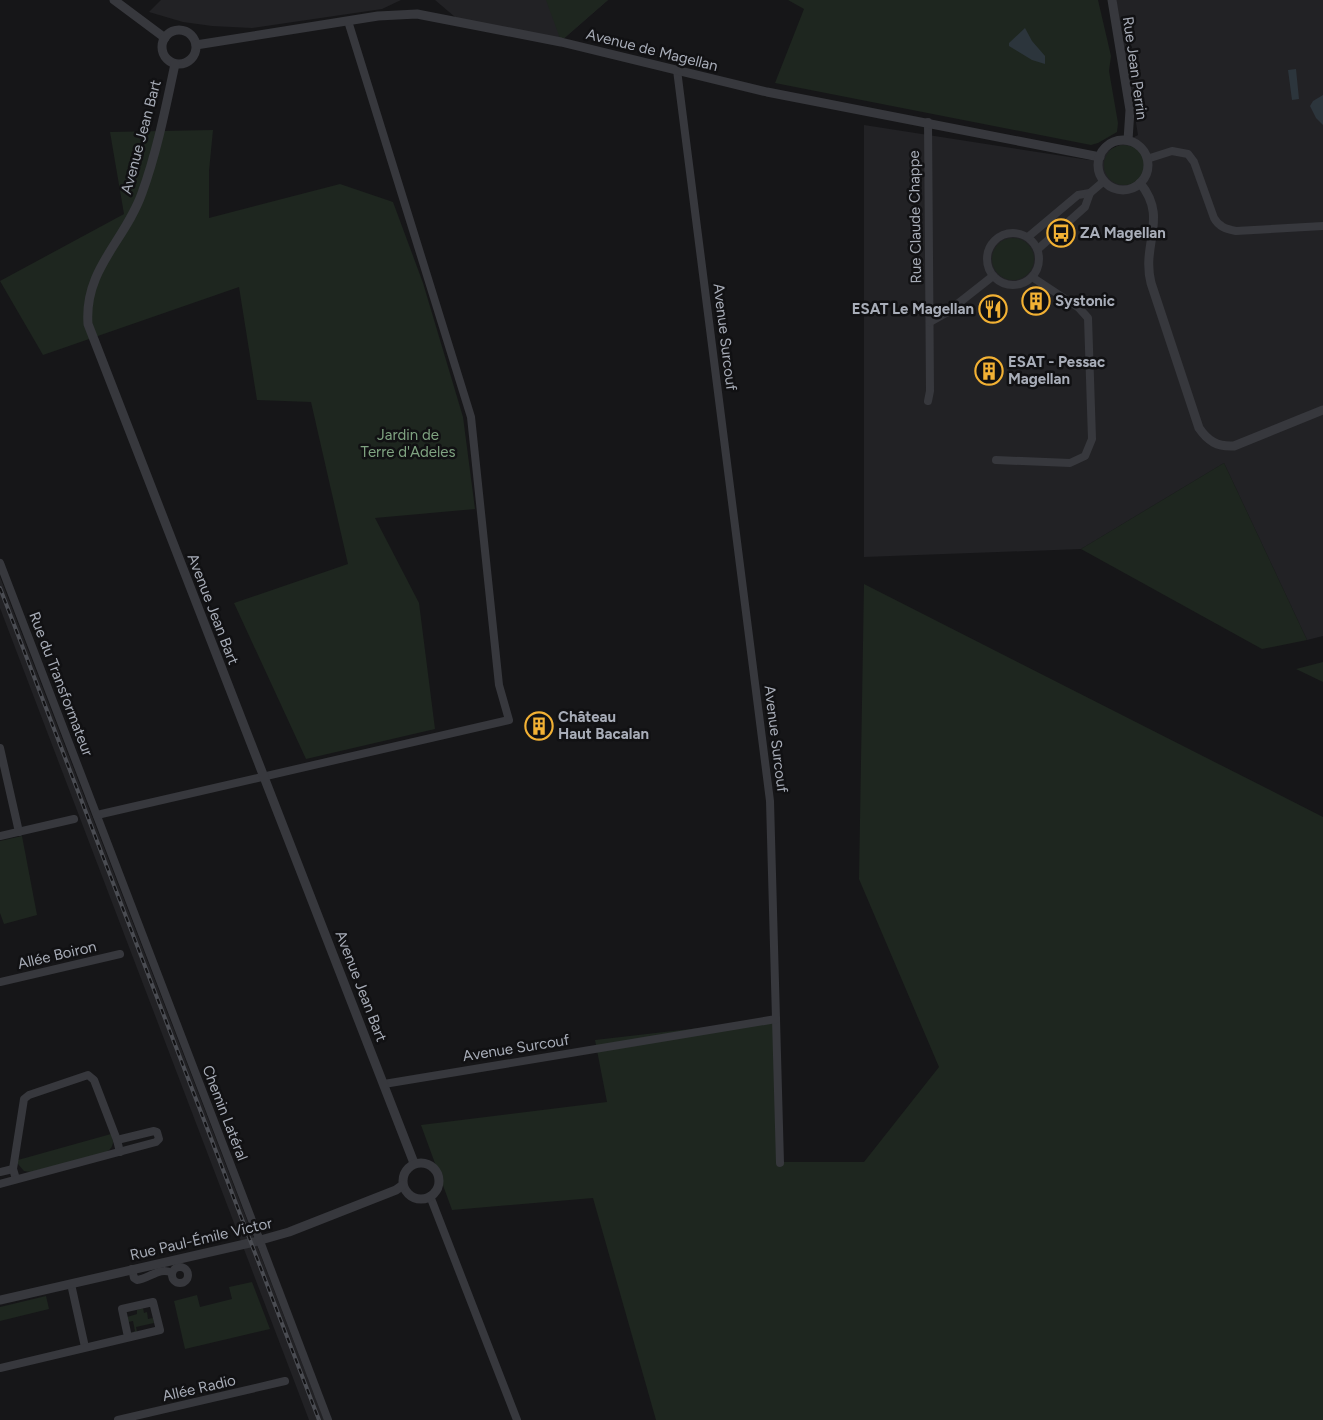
<svg xmlns="http://www.w3.org/2000/svg" width="1323" height="1420" font-family="Figtree,sans-serif">
  <rect width="100%" height="100%" fill="#161618"/>
  <g fill="#222225">
    <polygon points="161,0 401,0 382,9 252,28 212,26 183,22 149,12"/>
    <polygon points="435,0 608,0 561,41 470,23 455,17"/>
    <polygon points="1116,0 1323,0 1323,636 1307,640 1224,463 1081,549 864,557 864,125 1089,160 1118,146 1138,135"/>
    <polygon points="0,577 257,1246 324,1420 309,1420 0,608"/>
  </g>
  <g fill="#1e261f">
    <polygon points="546,0 608,0 561,41"/>
    <polygon points="788,0 1098,0 1111,56 1109,71 1118,123 1117,132 1098,143 1091,145 775,83 804,9"/>
    <polygon points="213,130 209,171 209,218 340,184 393,202 423,283 463,417 475,509 375,518 419,603 435,729 306,759 234,603 348,564 311,402 257,400 239,287 43,355 0,281 124,214 110,132"/>
    <circle cx="1124" cy="165" r="20"/>
    <circle cx="1013" cy="259" r="21"/>
    <polygon points="1224,463 1307,640 1262,649 1081,549"/>
    <polygon points="864,584 1323,817 1323,1420 656,1420 593,1198 452,1210 421,1125 607,1102 595,1040 776,1019 780,1162 864,1162 939,1067 859,879"/>
    <polygon points="1323,662 1323,682 1296,669"/>
    <polygon points="22,836 37,915 4,924 0,913 0,841"/>
    <path d="M111,1134c4,9 2,14 -6,19l-74,19 -7,-1 -6,-7v-4z"/>
    <polygon points="252,1282 270,1329 185,1349 174,1301 197,1295 200,1307 232,1299 229,1287"/>
    <polygon points="46,1296 49,1309 0,1321 0,1307"/>
    <polygon points="143,1308 144,1313 147,1312 148,1319 153,1318 154,1323 136,1327 137,1332 131,1333 135,1331 133,1321 128,1322 127,1317 137,1314 137,1310"/>
  </g>
  <g fill="#2c353c">
    <polygon points="1025,28 1032,41 1045,56 1045,64 1032,60 1009,46 1009,43"/>
    <polygon points="1296,69 1299,99 1292,100 1288,70"/>
    <polygon points="1323,95 1323,125 1316,118 1310,106 1313,101"/>
  </g>
  <g fill="none" stroke-linecap="round" stroke-linejoin="round">
    <g stroke="#37383d" stroke-width="8">
      <polyline points="928,122 930,391 928,401"/>
      <path d="M1147,159l25,-8 16,3 6,8 20,56c5,9 12,11 22,13l87,-5"/>
      <circle cx="1013" cy="259" r="26"/>
      <polyline points="1028,237 1078,195 1090,193"/>
      <polyline points="1038,249 1085,207 1090,193 1104,181"/>
      <polyline points="930,322 946,313 993,276"/>
      <polyline points="996,460 1070,463 1085,456 1092,439 1088,318 1079,308 1032,277"/>
      <polyline points="0,563 258,1236"/>
      <polyline points="0,748 19,832"/>
      <polyline points="97,815 509,720 499,685 471,417 348,21"/>
      <polyline points="0,836 74,819"/>
      <polyline points="0,982 120,954"/>
      <polyline points="776,1019 780,1163"/>
      <polyline points="384,1084 776,1019 770,801 677,70"/>
      <polyline points="0,1172 13,1169"/>
      <polyline points="16,1179 13,1169 24,1099 29,1095 88,1075 94,1080 117,1140 120,1152"/>
      <polyline points="0,1184 156,1142 159,1139 157,1132 154,1131 117,1140"/>
      <polyline points="430,1196 517,1420"/>
      <polyline points="261,1244 328,1420"/>
      <circle cx="180" cy="1275" r="8"/>
      <path d="M132,1269l2,9 3,2c12,-1 23,-14 35,-7"/>
      <polyline points="71,1284 85,1347"/>
      <polyline points="0,1368 160,1330 153,1302 122,1309 128,1337"/>
      <polyline points="118,1420 285,1381"/>
    </g>
    <g stroke="#37383d" stroke-width="9">
      <polyline points="114,0 165,38"/>
      <polyline points="1112,0 1130,110 1128,140"/>
      <circle cx="179" cy="47" r="17"/>
      <polyline points="196,45 378,16 417,14 561,42 767,92 1100,157"/>
      <path d="M175,64c-9,42 -18,88 -33,129 -17,48 -58,76 -54,131l326,839"/>
      <circle cx="1123" cy="165" r="25"/>
      <path d="M1140,183c29,35 1,61 11,100l48,145c9,13 18,19 35,18l89,-36"/>
      <circle cx="421" cy="1181" r="18"/>
      <polyline points="0,1300 254,1242 289,1232 396,1190 403,1185"/>
    </g>
    <g stroke="#4a4c52" stroke-width="4">
      <polyline id="rail" points="0,588 319,1420"/>
    </g>
    <use href="#rail" stroke="#111113" stroke-width="2" stroke-dasharray="5.5" stroke-linecap="butt"/>
    <polyline stroke="#37383d" stroke-width="8" points="258,1236 261,1244"/>
  </g>
  <defs>
    <g id="bus-ring" transform="scale(1.4375)"><circle r="9.5" fill="#111113" stroke="#f2b134" stroke-width="1.5"/><path d="M-5-6H5V4H4V6H2V4H-2V6H-4V4H-5ZM-3.5-4V0h7V-4ZM-3.5 1.2v1.5H-2V1.2ZM2 1.2v1.5H3.5V1.2Z" fill="#f2b134"/></g>
    <g id="building-ring" transform="scale(1.4375)"><circle r="9.5" fill="#111113" stroke="#f2b134" stroke-width="1.5"/><path d="M-4-6H4V6H1V3H-1V6H-4ZM-2.5-4.3h1.7v1.8h-1.7ZM.8-4.3h1.7v1.8H.8ZM-2.5-1h1.7V.8h-1.7ZM.8-1h1.7V.8H.8Z" fill="#f2b134"/></g>
    <g id="restaurant-ring" transform="scale(1.4375)"><circle r="9.5" fill="#111113" stroke="#f2b134" stroke-width="1.5"/><path d="M-5-6h1v4h1v-4h1v4h1v-4h1v5L-1.5 .5V6h-2V.5L-5-1ZM5-6V6H3V1.5H1.5Q1.5-4 5-6Z" fill="#f2b134"/></g>
  </defs>
  <g fill-rule="evenodd">
    <use href="#bus-ring" x="1061" y="233"/>
    <use href="#building-ring" x="1036" y="301"/>
    <use href="#restaurant-ring" x="993" y="309"/>
    <use href="#building-ring" x="989" y="371"/>
    <use href="#building-ring" x="539" y="726"/>
  </g>
  <g text-anchor="middle" dominant-baseline="central" stroke-width="5" stroke-linejoin="round" paint-order="stroke">
    <g font-size="15" fill="#a8adb8" stroke="#111113">
      <text transform="translate(652 50) rotate(14)">Avenue de Magellan</text>
      <text transform="translate(1135 68) rotate(82)">Rue Jean Perrin</text>
      <text transform="translate(141 137) rotate(-75)">Avenue Jean Bart</text>
      <text transform="translate(915 217) rotate(-91)">Rue Claude Chappe</text>
      <text transform="translate(725 337) rotate(83)">Avenue Surcouf</text>
      <text transform="translate(213 609) rotate(69)">Avenue Jean Bart</text>
      <text transform="translate(61 684) rotate(69)">Rue du Transformateur</text>
      <text transform="translate(776 739) rotate(83)">Avenue Surcouf</text>
      <text transform="translate(57 955) rotate(-13)">Allée Boiron</text>
      <text transform="translate(361 986) rotate(69)">Avenue Jean Bart</text>
      <text transform="translate(516 1048) rotate(-9)">Avenue Surcouf</text>
      <text transform="translate(225 1113) rotate(69)">Chemin Latéral</text>
      <text transform="translate(201 1239) rotate(-13)">Rue Paul-Émile Victor</text>
      <text transform="translate(199 1388) rotate(-13)">Allée Radio</text>
    </g>
    <g font-size="15" font-weight="bold" fill="#a8adb8" stroke="#111113" text-anchor="start">
      <text x="1080" y="233">ZA Magellan</text>
      <text x="1055" y="301">Systonic</text>
      <text x="974" y="309" text-anchor="end">ESAT Le Magellan</text>
      <text x="1008" y="362">ESAT - Pessac<tspan x="1008" dy="17">Magellan</tspan></text>
      <text x="558" y="717">Château<tspan x="558" dy="17">Haut Bacalan</tspan></text>
    </g>
    <g font-size="15" fill="#7fa381" stroke="#111113">
      <text x="408" y="435">Jardin de<tspan x="408" dy="17">Terre d'Adeles</tspan></text>
    </g>
  </g>
</svg>
